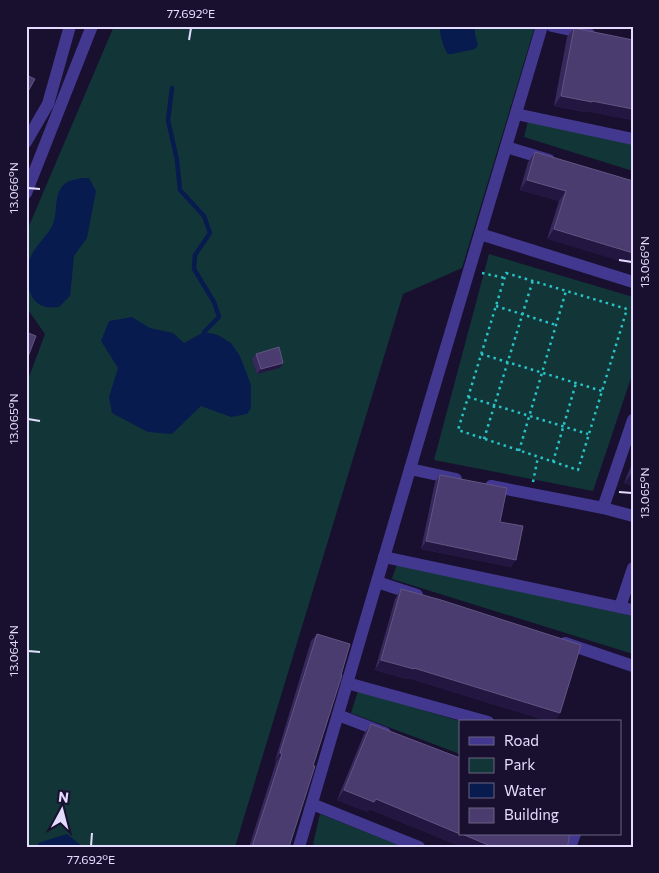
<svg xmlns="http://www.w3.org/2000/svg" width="659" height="873" font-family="Commissioner,sans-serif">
  <rect width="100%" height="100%" fill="#18102e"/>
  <g fill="#123638">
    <polygon points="114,26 535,26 462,268 403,294 235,847 26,847 26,385 45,334 26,307 26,233"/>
    <polygon points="528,121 633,144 633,171 524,137"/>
    <polygon points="489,254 633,297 633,372 593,491 434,460"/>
    <polygon points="397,564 633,616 633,654 392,579"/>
    <polygon points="358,691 463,722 460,722 460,754 351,713"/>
    <polygon points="320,814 404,847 320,847 313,844"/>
  </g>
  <g fill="#071b4f">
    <path d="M440,26h35v8l3,11 -3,4 -23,5h-4c-4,-4 -9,-21 -8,-28z"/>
    <path d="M82,178h7l7,13 -9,47 -13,18 -4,40 -11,11c-5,0 -12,1 -16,-1 -17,-5 -20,-37 -12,-50 5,-10 14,-19 20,-28 9,-15 0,-35 16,-46 4,-2 10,-3 15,-4z"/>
    <polygon points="132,317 150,328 173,333 184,343 204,332 218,335 231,343 240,356 251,385 251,408 247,414 231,417 201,406 172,434 148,432 112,413 109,397 118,368 101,341 109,321"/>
    <polygon points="67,834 83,847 38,847 38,843"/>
  </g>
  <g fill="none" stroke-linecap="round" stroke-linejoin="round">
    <polyline stroke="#071b4f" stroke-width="4.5" points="172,88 168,120 177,160 180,190 204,216 210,233 195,255 194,269 214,302 219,317 204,332"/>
    <g stroke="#28c2c7" stroke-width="2.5" stroke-dasharray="2.5 4" stroke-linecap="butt">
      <polyline points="482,273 505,278"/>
      <polygon points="506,273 627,309 578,470 458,430"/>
      <polyline points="496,306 556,325"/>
      <polyline points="481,354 602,391"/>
      <polyline points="468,397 588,434"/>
      <polyline points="484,439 533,280"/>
      <polyline points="519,451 566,291"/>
      <polyline points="553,462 576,383"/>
      <polyline points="533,482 538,457"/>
    </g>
    <g stroke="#43388f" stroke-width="12">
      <polyline points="552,26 589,34"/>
      <polyline points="516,114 633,139"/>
      <polyline points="26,142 48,104 70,26"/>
      <polyline points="506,147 549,160"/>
      <polyline points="26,193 92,26"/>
      <polyline points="480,234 633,282"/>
      <polyline points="410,469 456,479"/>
      <polyline points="491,486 603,508 633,420"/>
      <polyline points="603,508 633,516"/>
      <polyline points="384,557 633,610"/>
      <polyline points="377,582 417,595"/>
      <polyline points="620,607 633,568"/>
      <polyline points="565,643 633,666"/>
      <polyline points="347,683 488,722"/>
      <polyline points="338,715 385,733"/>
      <polyline points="312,804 419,847"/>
      <polyline points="299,847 425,418 542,26"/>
      <polyline points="570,847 575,834"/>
    </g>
  </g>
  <g fill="#37295c">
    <polygon points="574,28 633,40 633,120 586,111 585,112 554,106 567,37"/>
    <polygon points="535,152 633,181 547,239 559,201 520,190 528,162"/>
    <polygon points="256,354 280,368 257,374 252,359"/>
    <polygon points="633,461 633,486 624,483"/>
    <polygon points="440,475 500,522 511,567 421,549 435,482"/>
    <polygon points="401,589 560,713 554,722 551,722 408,678 407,679 375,670 395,599"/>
    <polygon points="317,634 313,766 289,847 249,847 276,762 275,761 311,641"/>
    <polygon points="371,724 567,847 462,847 369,809 368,812 337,800 364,734"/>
  </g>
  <g fill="#231742">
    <polygon points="561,96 592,101 633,109 633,120 586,111 585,112 554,106"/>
    <polygon points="527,180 566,191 559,201 520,190"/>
    <polygon points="554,229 633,253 633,265 547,239"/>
    <polygon points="283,363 280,368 257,374 261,369"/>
    <polygon points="632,473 633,474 633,486 624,483"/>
    <polygon points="426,541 516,560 511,567 421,549"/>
    <polygon points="381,660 414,668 560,713 554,722 551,722 408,678 407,679 375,670"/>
    <polygon points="280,753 282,754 276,762 275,761"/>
    <polygon points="344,790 376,799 460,834 462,834 493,847 462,847 369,809 368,812 337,800"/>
  </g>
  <g fill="#4a3c6e" stroke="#625584">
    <polygon points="574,28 633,40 633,109 592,101 592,102 561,96"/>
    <polygon points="26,75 35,79 26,95"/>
    <polygon points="535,152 633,181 633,253 554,229 566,191 527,180"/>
    <polygon points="26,332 36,336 26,362"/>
    <polygon points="279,347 283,363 261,369 256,354"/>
    <polygon points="440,475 507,488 500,522 523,526 516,560 426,541"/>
    <polygon points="401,589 441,600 581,645 560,713 414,668 414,669 381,660"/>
    <polygon points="317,634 350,644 341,675 342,675 313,766 315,766 289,847 252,847 282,754 280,753"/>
    <polygon points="371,724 460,758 460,834 376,799 374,802 344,790"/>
    <polygon points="462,834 569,834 569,840 567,847 493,847"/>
  </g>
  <path fill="none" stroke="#e4dcff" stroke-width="2" d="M189,40l2,-12M28,188l12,1M619,260l13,2M28,419l12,2M619,492l13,1M28,651l12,1M91,846l1,-13"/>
  <rect width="659" height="873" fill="none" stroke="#18102e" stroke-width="55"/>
  <rect x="459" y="720" width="162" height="115" fill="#18102e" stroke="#6a6282"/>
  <rect x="469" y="737" width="25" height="8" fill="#43388f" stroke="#6a6282"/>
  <text x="504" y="746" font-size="15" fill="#e4dcff">Road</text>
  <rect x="469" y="758" width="25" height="15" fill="#123638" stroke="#6a6282"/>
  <text x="504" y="770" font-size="15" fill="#e4dcff">Park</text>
  <rect x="469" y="783" width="25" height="15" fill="#071b4f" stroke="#6a6282"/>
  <text x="504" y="796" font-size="15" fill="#e4dcff">Water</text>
  <rect x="469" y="808" width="25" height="15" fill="#4a3c6e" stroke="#6a6282"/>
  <text x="504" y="820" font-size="15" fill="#e4dcff">Building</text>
  <g transform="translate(62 810) rotate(7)" stroke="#18102e" stroke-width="4" paint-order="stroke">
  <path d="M0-4L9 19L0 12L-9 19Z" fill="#e4dcff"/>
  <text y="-8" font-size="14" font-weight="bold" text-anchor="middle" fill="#e4dcff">N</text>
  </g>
  <rect x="28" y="28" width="604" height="818" fill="none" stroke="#e4dcff" stroke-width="2"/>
  <g font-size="12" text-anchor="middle" fill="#e4dcff">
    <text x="191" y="18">77.692°E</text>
    <text transform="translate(14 188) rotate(-90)" y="4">13.066°N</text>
    <text transform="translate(645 262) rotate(-90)" y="4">13.066°N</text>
    <text transform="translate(14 419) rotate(-90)" y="4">13.065°N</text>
    <text transform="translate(645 493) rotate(-90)" y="4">13.065°N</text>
    <text transform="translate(14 651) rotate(-90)" y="4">13.064°N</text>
    <text x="91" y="864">77.692°E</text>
  </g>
</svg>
